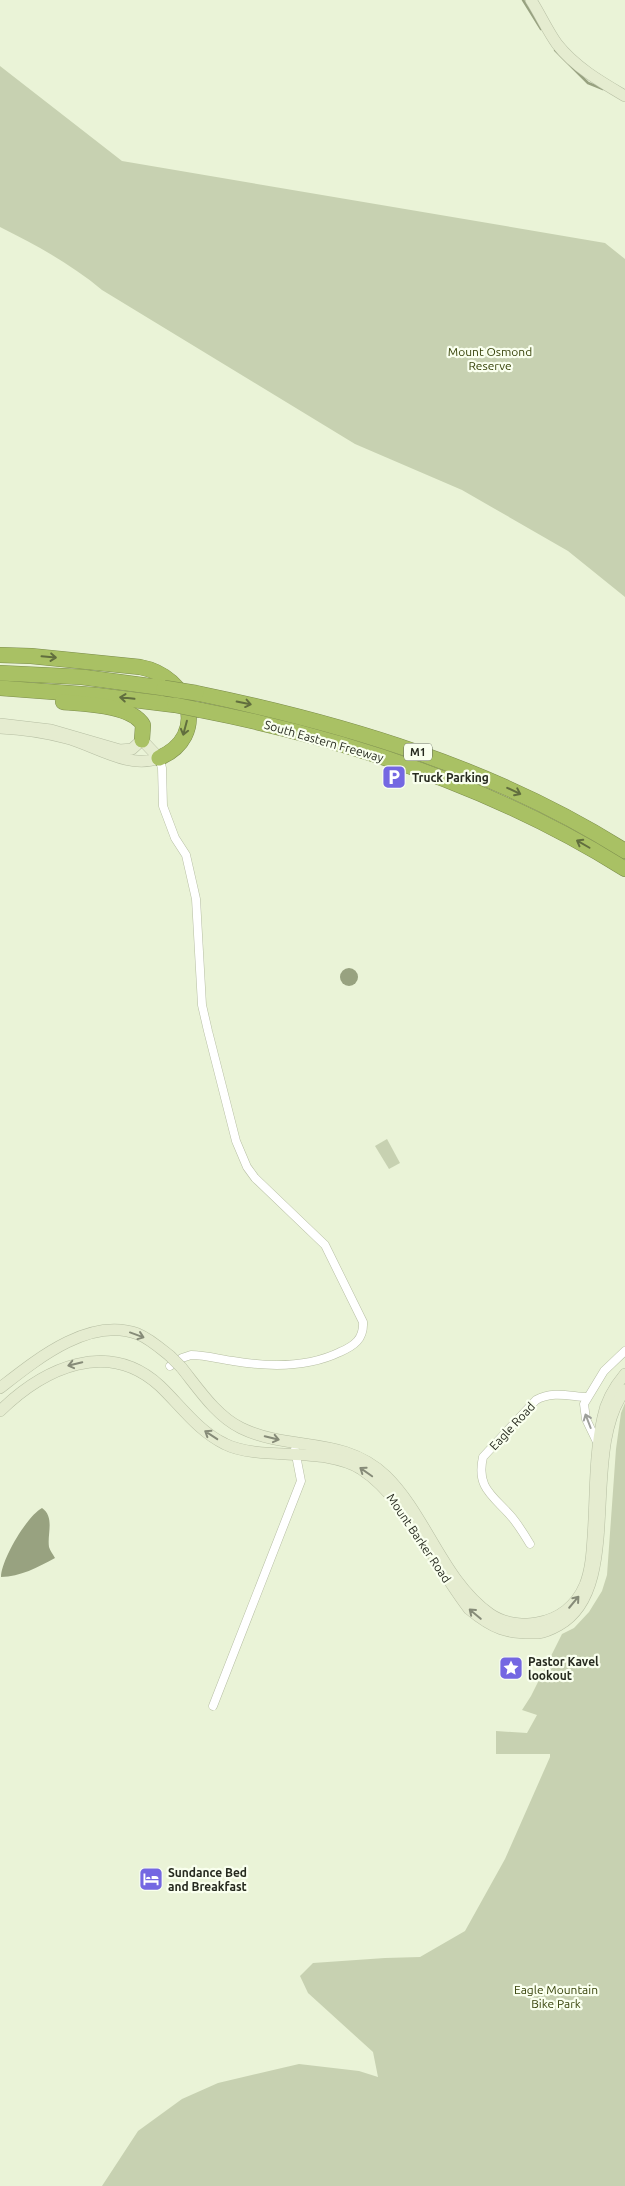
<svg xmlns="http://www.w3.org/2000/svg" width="625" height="2186" font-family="Ubuntu,sans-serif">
  <rect width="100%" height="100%" fill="#eaf3d7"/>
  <g fill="#c7d1b1">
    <path d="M0,66l122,95 483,82 20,16v338l-57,-46 -106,-61 -107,-46 -253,-154c-31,-26 -66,-45 -102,-63z"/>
    <polygon points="387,1139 400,1163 389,1169 375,1146"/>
    <polygon points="625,1403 625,2186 102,2186 138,2131 182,2099 218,2083 299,2064 359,2071 378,2077 373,2052 308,1993 300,1976 313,1963 385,1958 420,1957 465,1931 505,1859 550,1757 550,1754 496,1754 496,1731 527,1733 537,1715 522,1710 531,1696 562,1634 574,1628 589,1612 602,1591 607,1575 616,1449 621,1413"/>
  </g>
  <g fill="#98a280">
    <circle cx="349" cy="977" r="9"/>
    <path d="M42,1508c13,9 5,26 7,39 1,4 4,7 6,11 -17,9 -35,19 -54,19 0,-17 26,-61 41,-69z"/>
  </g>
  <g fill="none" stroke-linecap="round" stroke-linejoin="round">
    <g stroke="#98a280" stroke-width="2.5">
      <polyline points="523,0 541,29"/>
      <polyline points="555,50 588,83 603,89"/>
    </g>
    <g stroke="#b6bea3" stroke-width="9">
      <g id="street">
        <path d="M159,758l3,10 1,38 12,32 11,17 10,44 6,106 6,26 28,110 11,26 8,11 70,67 38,77c1,17 -9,24 -23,30 -33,16 -72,15 -107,9 -14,-2 -28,-6 -42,-6l-9,3 -12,8"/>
        <polyline points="598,1444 586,1419 584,1404 604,1371 625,1351"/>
        <path d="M530,1544c-6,-10 -12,-20 -20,-29 -18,-20 -34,-28 -27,-58l53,-57c16,-9 33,-4 50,-3"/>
        <polyline points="213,1706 301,1481 295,1450"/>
      </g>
    </g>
    <g stroke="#b6bea3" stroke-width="12">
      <g id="secondary">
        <path d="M531,0c9,14 16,30 26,44 18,23 44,38 68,52"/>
        <path d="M0,724l51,6 69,20 12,-1 10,-9 17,18c-30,12 -65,-13 -93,-20 -22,-6 -44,-9 -66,-10"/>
        <path d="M181,1367c17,21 35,49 60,61 49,24 102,7 145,48 40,39 57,105 104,138 13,9 31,12 47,9 22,-4 39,-17 48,-38 6,-15 7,-32 8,-48 3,-40 1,-81 10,-120 3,-16 12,-31 22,-43"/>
        <path d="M0,1388c36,-28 89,-72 138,-54 12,5 22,14 32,22"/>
        <path d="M0,1411c44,-43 108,-73 160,-25 21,20 38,45 65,58 25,13 72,8 101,13 11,2 25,5 35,12 44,28 75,98 108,140 24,20 38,25 69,24 8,-1 14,-4 21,-8 66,-37 20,-174 66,-235"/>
      </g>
    </g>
    <g stroke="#7b8c4c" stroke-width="16">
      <g id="highway">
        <path d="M0,655l31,1 109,11c50,9 70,69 19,91"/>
        <polyline points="0,673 82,677 164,688"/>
        <polyline points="0,688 94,695 175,705"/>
        <path d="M196,693c150,31 298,75 429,158"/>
        <path d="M63,702c21,2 69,3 80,23l-1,15"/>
        <path d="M200,710c149,29 296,78 425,159"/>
      </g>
    </g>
    <use href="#street" stroke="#fff" stroke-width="8"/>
    <use href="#secondary" stroke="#e5ecd0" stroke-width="11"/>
    <use href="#highway" stroke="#a9c164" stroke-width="15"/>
    <g stroke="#b6bea3" stroke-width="12" stroke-linecap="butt">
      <polyline id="secondary-bridge" points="170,1356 181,1367"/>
    </g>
    <g stroke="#7b8c4c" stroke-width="16" stroke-linecap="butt">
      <g id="highway-bridge">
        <polyline points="164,688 196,693"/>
        <polyline points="175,705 200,710"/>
      </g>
    </g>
    <use href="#secondary-bridge" stroke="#e5ecd0" stroke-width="11"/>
    <use href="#highway-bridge" stroke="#a9c164" stroke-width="15"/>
  </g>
  <defs><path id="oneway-shaft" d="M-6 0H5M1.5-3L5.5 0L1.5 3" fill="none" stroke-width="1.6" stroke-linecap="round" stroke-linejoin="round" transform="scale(1.25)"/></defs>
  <g stroke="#616e3e">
    <use href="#oneway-shaft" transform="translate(49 657) rotate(5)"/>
    <use href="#oneway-shaft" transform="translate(127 698) rotate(-174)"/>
    <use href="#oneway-shaft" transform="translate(244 703) rotate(11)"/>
    <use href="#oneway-shaft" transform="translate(185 728) rotate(105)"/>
    <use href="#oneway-shaft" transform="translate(514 791) rotate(25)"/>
    <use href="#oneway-shaft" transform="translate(583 844) rotate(-150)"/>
  </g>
  <g stroke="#868b78">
    <use href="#oneway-shaft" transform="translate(137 1335) rotate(20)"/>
    <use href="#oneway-shaft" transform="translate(75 1364) rotate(166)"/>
    <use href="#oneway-shaft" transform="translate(211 1435) rotate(-147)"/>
    <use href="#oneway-shaft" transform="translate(272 1438) rotate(14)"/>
    <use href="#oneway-shaft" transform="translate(366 1472) rotate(-145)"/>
    <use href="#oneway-shaft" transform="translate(574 1602) rotate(-50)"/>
    <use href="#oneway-shaft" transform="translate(475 1614) rotate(-140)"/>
  </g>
  <use stroke="#9d9f9a" href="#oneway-shaft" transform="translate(588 1421) rotate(-111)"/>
  <defs>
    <g id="parking-square" transform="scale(1.25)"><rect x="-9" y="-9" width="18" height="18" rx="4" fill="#7467e2" stroke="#f9ffee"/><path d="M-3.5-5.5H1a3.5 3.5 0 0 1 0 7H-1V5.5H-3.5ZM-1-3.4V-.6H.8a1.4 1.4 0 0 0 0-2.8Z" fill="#fff"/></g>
    <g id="sight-square" transform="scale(1.25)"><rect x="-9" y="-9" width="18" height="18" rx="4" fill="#7467e2" stroke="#f9ffee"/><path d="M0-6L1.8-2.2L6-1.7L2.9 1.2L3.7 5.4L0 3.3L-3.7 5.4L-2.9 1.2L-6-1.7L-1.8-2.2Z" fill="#fff"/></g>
    <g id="hotel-square" transform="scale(1.25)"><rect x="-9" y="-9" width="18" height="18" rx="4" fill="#7467e2" stroke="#f9ffee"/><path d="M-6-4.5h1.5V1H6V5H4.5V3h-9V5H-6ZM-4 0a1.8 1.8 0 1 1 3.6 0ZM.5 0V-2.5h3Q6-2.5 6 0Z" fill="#fff"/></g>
  </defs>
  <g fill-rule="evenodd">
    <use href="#parking-square" x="394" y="777"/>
    <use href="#sight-square" x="511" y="1668"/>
    <use href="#hotel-square" x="151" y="1879"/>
  </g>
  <g text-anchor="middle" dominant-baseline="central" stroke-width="4.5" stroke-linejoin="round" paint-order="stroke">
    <rect fill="#f9ffee" stroke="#656a5d" stroke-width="1" x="404" y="743.5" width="28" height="17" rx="4"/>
    <g font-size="11" font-weight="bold" fill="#262a1f">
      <text x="418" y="752">M1</text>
    </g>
    <g font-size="12" fill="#364209" stroke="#f9ffee">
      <text x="490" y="351">Mount Osmond<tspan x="490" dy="14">Reserve</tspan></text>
      <text x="556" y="1989">Eagle Mountain<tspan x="556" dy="14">Bike Park</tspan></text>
    </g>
    <g font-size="12" fill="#262a1f" stroke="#f9ffee">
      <text transform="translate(324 741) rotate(16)">South Eastern Freeway</text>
      <text transform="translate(512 1426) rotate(-47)">Eagle Road</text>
      <text transform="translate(419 1538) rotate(56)">Mount Barker Road</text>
    </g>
    <g font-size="12" font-weight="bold" fill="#262a1f" stroke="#f9ffee" text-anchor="start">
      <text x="412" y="777">Truck Parking</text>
      <text x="528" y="1661">Pastor Kavel<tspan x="528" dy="14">lookout</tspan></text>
      <text x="168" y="1872">Sundance Bed<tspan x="168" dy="14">and Breakfast</tspan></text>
    </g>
  </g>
</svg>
